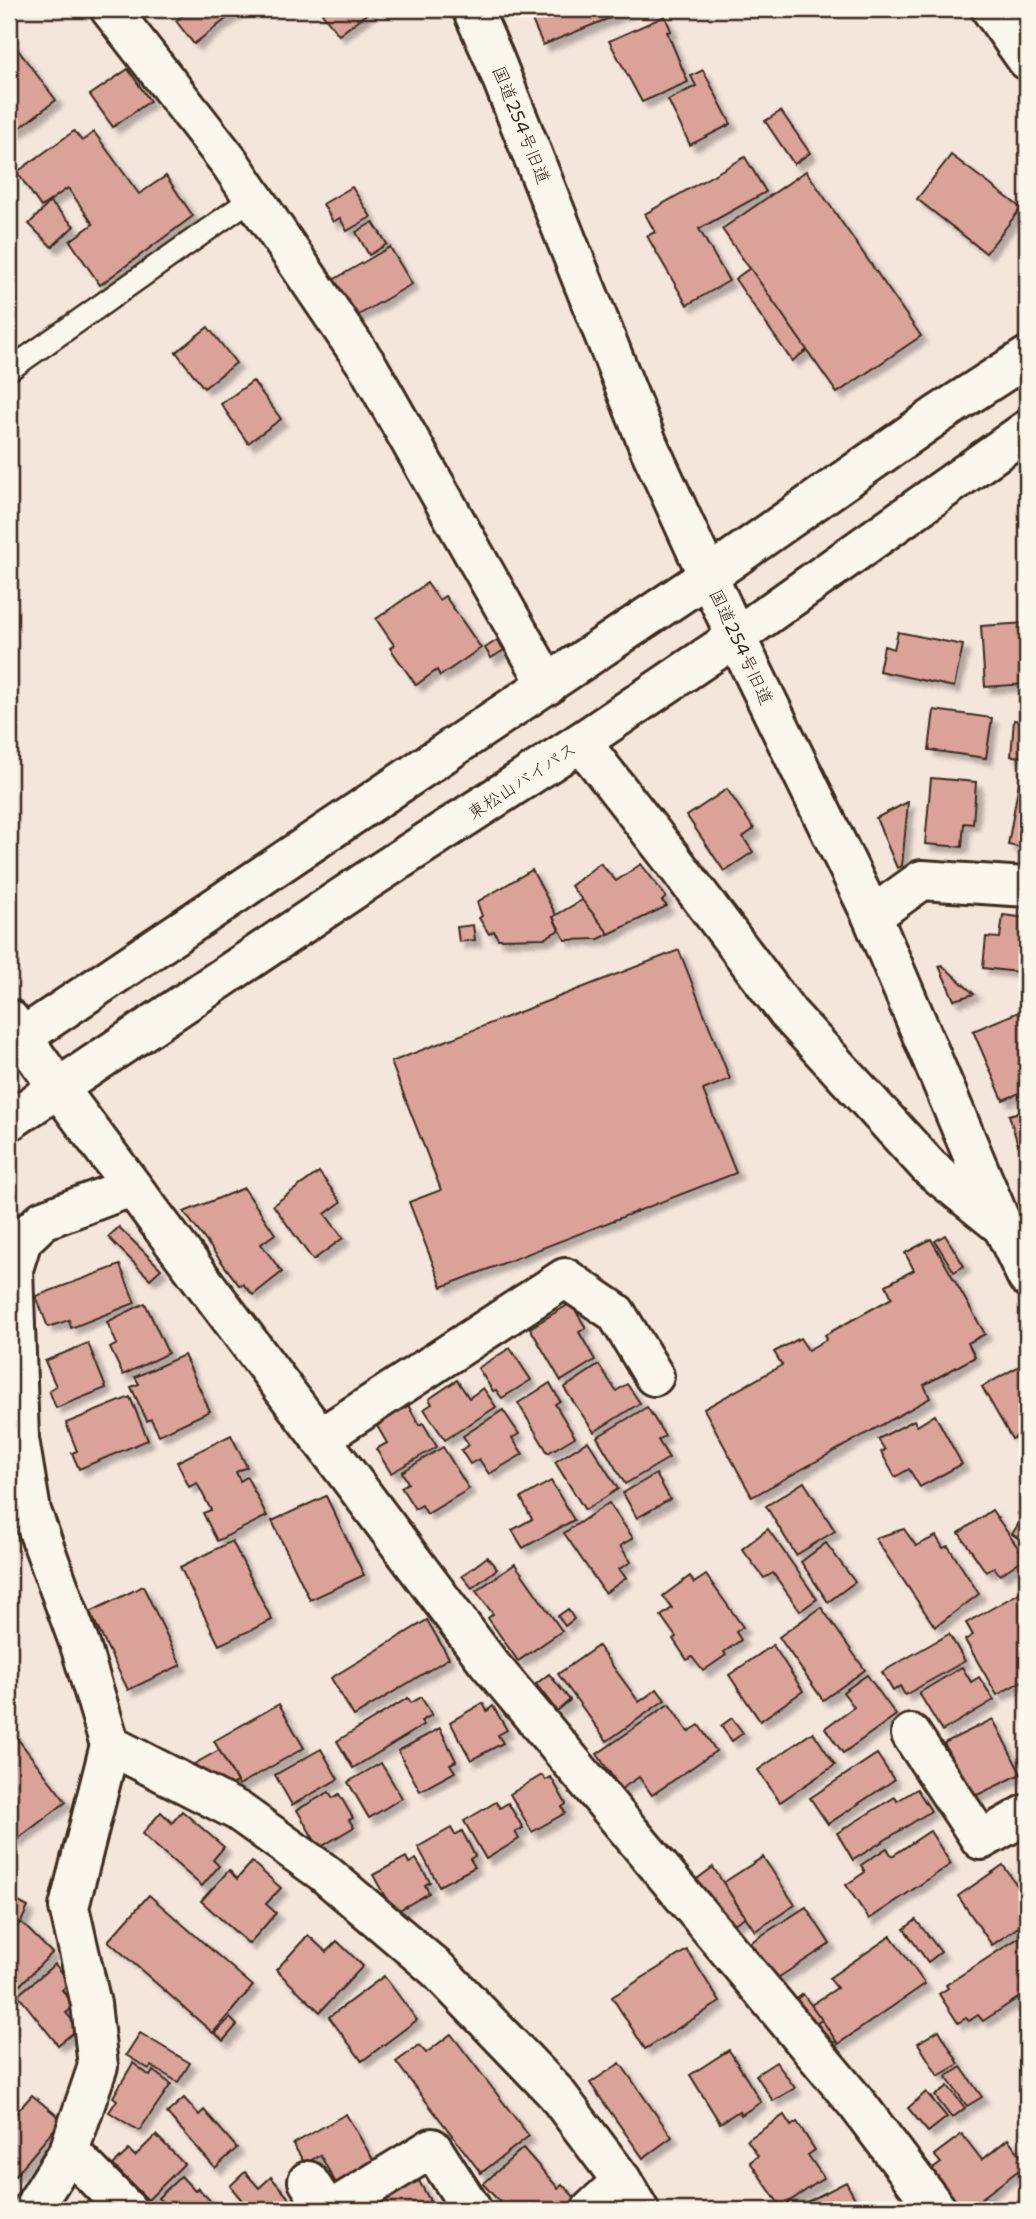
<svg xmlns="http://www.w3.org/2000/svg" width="1036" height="2219" font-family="'Shantell Sans','Klee One',sans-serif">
  <defs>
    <filter id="shadow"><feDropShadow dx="6" dy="6" stdDeviation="2" flood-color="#0004"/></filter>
  </defs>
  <rect width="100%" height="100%" fill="#f5e6dc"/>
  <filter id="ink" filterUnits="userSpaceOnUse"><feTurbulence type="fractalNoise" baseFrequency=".0143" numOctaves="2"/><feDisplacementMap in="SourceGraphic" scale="14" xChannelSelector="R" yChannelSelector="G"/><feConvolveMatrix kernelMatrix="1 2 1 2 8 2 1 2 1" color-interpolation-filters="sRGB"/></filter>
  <g filter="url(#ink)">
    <g fill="#dba29a" stroke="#3b2a1e" stroke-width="2" filter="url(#shadow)">
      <polygon points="191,9 239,9 194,44 176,21"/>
      <polygon points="319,9 367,9 369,12 339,35"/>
      <polygon points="527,9 632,9 543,45"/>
      <polygon points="665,16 671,31 667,32 688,82 642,102 609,41"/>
      <polygon points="9,38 56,100 9,136"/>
      <polygon points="128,69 150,101 113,127 90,95"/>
      <polygon points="703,70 731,124 690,145 668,100 696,86 691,76"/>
      <polygon points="781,111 810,153 794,164 765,121"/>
      <polygon points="74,131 82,141 94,132 139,194 166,176 193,216 100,285 70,241 93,224 68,188 41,207 17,172"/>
      <polygon points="951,155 1021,208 986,253 917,199"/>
      <polygon points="745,157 766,192 699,229 729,281 687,305 647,236 655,232 645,214"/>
      <polygon points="806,171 921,336 837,393 722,229"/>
      <polygon points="352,187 371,217 347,231 340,218 333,222 323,204"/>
      <polygon points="50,202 74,226 52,247 29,224"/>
      <polygon points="373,222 387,244 369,255 356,232"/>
      <polygon points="390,247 412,284 355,317 333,280"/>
      <polygon points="750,268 807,350 792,361 735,279"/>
      <polygon points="208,327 236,363 204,388 176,352"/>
      <polygon points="253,381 281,419 248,443 221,404"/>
      <polygon points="427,583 439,600 445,596 481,648 440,676 437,670 416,685 390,648 394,645 376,619"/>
      <polygon points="1027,623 1027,684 985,687 981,626"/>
      <polygon points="898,632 963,645 954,687 879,671 884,646 894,649"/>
      <polygon points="497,640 504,650 491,658 485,648"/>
      <polygon points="934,710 992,718 986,758 929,750"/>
      <polygon points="1014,720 1027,722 1027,757 1011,756"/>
      <polygon points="931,778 976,782 973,824 964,823 962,847 925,844"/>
      <polygon points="1019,782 1027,783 1027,849 1008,845"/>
      <polygon points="727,789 754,829 743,837 753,852 724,871 687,816"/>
      <polygon points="908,802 902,866 897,868 876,818"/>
      <polygon points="600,863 616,881 641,864 666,897 662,901 667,906 609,934 571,886"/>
      <polygon points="532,870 556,915 553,917 559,930 545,938 498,939 494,931 489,934 479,918 482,916 477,902"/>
      <polygon points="582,900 609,934 599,939 565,940 553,917"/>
      <polygon points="1003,915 1027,918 1027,973 983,968 986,937 1000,938"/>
      <polygon points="473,925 475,940 459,942 457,927"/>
      <polygon points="679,950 730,1079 703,1090 736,1173 442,1287 409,1202 441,1190 391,1062"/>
      <polygon points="942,965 974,994 954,1000 939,966"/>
      <polygon points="1021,1011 1027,1024 1027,1090 1003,1100 973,1031"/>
      <polygon points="1027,1110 1027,1142 1018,1145 1009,1115"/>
      <polygon points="319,1172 341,1202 325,1214 343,1238 313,1260 273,1205"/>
      <polygon points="244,1188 275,1234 261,1244 282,1272 253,1295 243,1284 239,1285 184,1212"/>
      <polygon points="119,1227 161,1269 150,1279 108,1237"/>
      <polygon points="945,1235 964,1266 954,1272 935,1241"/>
      <polygon points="931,1239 985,1334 968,1343 975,1357 924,1385 930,1398 752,1497 704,1409 782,1365 774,1352 800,1338 808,1350 827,1339 825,1335 892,1298 886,1285 914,1270 905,1253"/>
      <polygon points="120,1265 135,1303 71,1328 69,1320 48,1327 36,1296"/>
      <polygon points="145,1303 168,1353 123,1375 110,1348 117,1344 107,1322"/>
      <polygon points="571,1303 586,1328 579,1332 595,1360 561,1381 530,1328"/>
      <polygon points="88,1343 106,1388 56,1408 49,1390 56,1386 45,1361"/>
      <polygon points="510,1348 531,1380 502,1398 496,1390 493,1391 478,1368"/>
      <polygon points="184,1355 210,1411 159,1435 151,1419 147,1421 131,1387 139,1384 135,1377"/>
      <polygon points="1025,1363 1027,1367 1027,1430 1012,1439 982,1387"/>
      <polygon points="599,1365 616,1391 627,1384 640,1403 594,1432 564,1388"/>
      <polygon points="457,1380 469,1398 483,1388 496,1407 445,1440 424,1409 432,1404 429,1399"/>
      <polygon points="550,1383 560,1401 555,1404 575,1437 548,1453 518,1403"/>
      <polygon points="130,1397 148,1440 79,1469 72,1453 77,1451 66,1423"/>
      <polygon points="408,1405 419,1425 423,1423 437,1447 391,1473 376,1449 387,1443 376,1424"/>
      <polygon points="647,1407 665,1436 658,1440 669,1458 625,1484 597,1437"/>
      <polygon points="503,1410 519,1434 512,1438 523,1454 489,1474 479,1459 470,1464 461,1450 469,1445 463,1436"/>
      <polygon points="935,1415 962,1464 920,1487 909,1469 895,1477 881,1452 885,1450 878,1439 914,1420 917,1426"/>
      <polygon points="231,1435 247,1467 236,1472 240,1481 247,1477 267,1516 217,1541 203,1513 211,1510 197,1483 189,1487 177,1462"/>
      <polygon points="588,1441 618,1489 585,1510 555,1462"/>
      <polygon points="443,1447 469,1489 427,1514 422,1505 415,1509 401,1487 408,1483 402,1472"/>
      <polygon points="656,1474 670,1499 637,1518 623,1493"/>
      <polygon points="551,1481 574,1520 523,1548 512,1530 532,1519 521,1498"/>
      <polygon points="804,1482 835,1531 796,1555 766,1506"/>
      <polygon points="326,1496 364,1575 310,1600 272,1521"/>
      <polygon points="1027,1501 1027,1551 1022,1548 1025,1543 1012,1534 1023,1517 1018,1514"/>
      <polygon points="609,1503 633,1538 620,1546 631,1562 619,1569 626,1578 605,1593 564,1533"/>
      <polygon points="992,1510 1025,1558 1000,1575 994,1567 986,1572 959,1533"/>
      <polygon points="768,1529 817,1599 800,1611 773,1573 764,1578 742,1549"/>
      <polygon points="904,1529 916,1546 936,1536 943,1548 948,1546 979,1594 935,1627 875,1538"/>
      <polygon points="232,1541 272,1620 219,1645 180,1567"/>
      <polygon points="826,1543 855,1582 828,1602 801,1562"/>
      <polygon points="487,1557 497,1569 472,1588 462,1576"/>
      <polygon points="515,1564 562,1631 518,1661 488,1618 493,1614 476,1591"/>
      <polygon points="706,1575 743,1627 736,1632 741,1640 724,1652 726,1655 703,1671 692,1657 687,1660 673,1639 676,1637 661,1616 672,1608 663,1596 690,1576 694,1583"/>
      <polygon points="143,1586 181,1665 128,1690 90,1612"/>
      <polygon points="1021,1592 1027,1602 1027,1661 1021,1664 1027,1678 997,1695 965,1640 973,1635 966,1623"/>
      <polygon points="821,1607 865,1670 823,1700 779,1637"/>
      <polygon points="568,1609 574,1619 565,1626 558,1616"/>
      <polygon points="427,1620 449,1658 354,1716 331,1678"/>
      <polygon points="949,1634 965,1661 905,1695 900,1686 893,1691 882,1672"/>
      <polygon points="773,1645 803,1691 760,1721 729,1675"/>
      <polygon points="598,1646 639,1702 657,1689 665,1700 607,1741 558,1674"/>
      <polygon points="962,1667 971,1682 979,1677 994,1700 942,1731 919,1693"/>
      <polygon points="549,1674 570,1700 557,1711 536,1684"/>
      <polygon points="867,1675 896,1715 843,1753 825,1728 854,1707 843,1692"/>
      <polygon points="421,1697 432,1715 421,1721 424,1725 353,1768 337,1741 408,1698 411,1703"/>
      <polygon points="483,1703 487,1711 493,1706 507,1730 498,1735 503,1743 471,1760 450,1722"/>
      <polygon points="279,1704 304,1748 239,1785 214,1741"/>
      <polygon points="669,1704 688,1732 699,1725 716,1751 652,1795 639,1777 621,1789 597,1754"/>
      <polygon points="732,1718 743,1733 732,1741 721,1726"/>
      <polygon points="993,1719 1021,1774 971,1798 944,1743"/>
      <polygon points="440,1728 456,1761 450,1764 455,1772 420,1791 398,1751"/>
      <polygon points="11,1730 66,1802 15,1841 9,1833 9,1731"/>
      <polygon points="813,1732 835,1765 780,1802 758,1770"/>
      <polygon points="321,1749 338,1779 292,1805 275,1775"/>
      <polygon points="219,1750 237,1782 229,1786 189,1767"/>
      <polygon points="877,1754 894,1780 828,1824 810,1798"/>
      <polygon points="381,1763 402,1798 369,1818 348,1782"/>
      <polygon points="542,1775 546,1780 551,1777 566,1804 562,1807 565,1813 532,1832 510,1794"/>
      <polygon points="917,1789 931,1811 853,1860 837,1833 895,1797 897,1801"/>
      <polygon points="329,1792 333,1798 339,1794 353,1818 349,1820 354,1827 319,1848 297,1810"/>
      <polygon points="496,1802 500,1808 508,1803 523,1828 515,1832 519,1839 486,1859 464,1821"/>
      <polygon points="182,1811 224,1847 213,1860 219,1866 202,1886 142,1834 161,1812 172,1823"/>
      <polygon points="451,1828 455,1835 462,1831 475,1856 470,1859 475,1867 439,1886 418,1847"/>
      <polygon points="930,1831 951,1864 869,1919 846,1885 865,1872 861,1865 887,1848 892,1856"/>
      <polygon points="406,1857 409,1863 416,1859 430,1882 425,1885 429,1893 394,1913 373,1875"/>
      <polygon points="763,1857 795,1905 755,1931 723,1883"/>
      <polygon points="252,1862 281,1888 266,1904 276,1913 249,1944 201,1901 229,1870 237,1879"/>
      <polygon points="1003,1865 1027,1900 1027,1921 992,1945 958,1896"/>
      <polygon points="713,1867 745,1917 729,1927 693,1882"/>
      <polygon points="149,1895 253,1986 213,2033 108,1941"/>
      <polygon points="9,1897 28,1907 21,1922 9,1935"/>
      <polygon points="806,1907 830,1944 773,1981 748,1944"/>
      <polygon points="916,1920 941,1952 928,1962 904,1929"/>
      <polygon points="21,1922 52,1953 16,1989 9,1982 9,1935"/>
      <polygon points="308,1935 326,1952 337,1941 363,1966 320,2012 276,1970"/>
      <polygon points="1023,1935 1027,1942 1027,1992 983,2021 978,2015 969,2021 966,2018 958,2023 939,1994 948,1988 946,1985"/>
      <polygon points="891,1936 925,1984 838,2044 811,2005 837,1988 829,1978"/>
      <polygon points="687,1950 720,2002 645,2049 612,1997"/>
      <polygon points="55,1964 70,1983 62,1990 75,2006 66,2013 79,2028 58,2045 18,1995"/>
      <polygon points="384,1976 417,2020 362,2061 329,2017"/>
      <polygon points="803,1994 822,2020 811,2027 792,2003"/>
      <polygon points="230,2018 237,2025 223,2041 215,2033"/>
      <polygon points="822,2020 836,2041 827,2047 811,2027"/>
      <polygon points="939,2030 959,2064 938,2076 918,2043"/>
      <polygon points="140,2033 190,2063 178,2082 151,2066 149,2069 126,2055"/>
      <polygon points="451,2034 529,2136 481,2173 396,2062 419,2045 426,2053"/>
      <polygon points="729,2050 761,2102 741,2115 739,2111 720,2123 690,2075"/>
      <polygon points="776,2062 795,2088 773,2101 756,2075"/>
      <polygon points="133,2063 150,2076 153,2071 171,2084 139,2131 109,2112 117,2100 113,2097"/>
      <polygon points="620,2063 672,2137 643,2158 590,2083"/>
      <polygon points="961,2067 982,2097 967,2106 946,2077"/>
      <polygon points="948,2086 965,2108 952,2118 935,2096"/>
      <polygon points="926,2092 947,2117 928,2132 908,2108"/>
      <polygon points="32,2095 62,2120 15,2176 9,2171 9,2107 16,2113"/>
      <polygon points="184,2098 199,2115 204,2110 237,2148 215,2168 167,2113"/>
      <polygon points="346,2114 375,2163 337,2185 320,2155 305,2164 293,2144"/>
      <polygon points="784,2115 791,2126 797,2122 815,2150 808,2155 824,2178 781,2207 750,2162 758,2156 747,2140"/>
      <polygon points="962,2134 982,2160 1008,2139 1027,2164 966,2210 961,2210 930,2171 941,2163 934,2155"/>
      <polygon points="156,2135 184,2164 148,2200 113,2165 129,2150 135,2156"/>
      <polygon points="523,2148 558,2188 562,2184 579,2202 570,2210 507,2210 483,2184"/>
      <polygon points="245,2172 259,2188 271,2177 292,2202 283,2210 250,2210 230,2186"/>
      <polygon points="181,2176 195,2191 198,2188 219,2210 170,2210 158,2198"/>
      <polygon points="418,2179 435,2210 386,2210 380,2199"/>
      <polygon points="846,2182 861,2210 791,2210"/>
    </g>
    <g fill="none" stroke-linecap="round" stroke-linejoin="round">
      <g stroke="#3b2a1e" stroke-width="26">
        <polyline id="service" points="9,370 254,197"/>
      </g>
      <g stroke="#3b2a1e" stroke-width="44">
        <g id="minor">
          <polyline points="110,9 230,163 369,368 548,685"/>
          <polyline points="991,9 1027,60"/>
          <polyline points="581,742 672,859 788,1013 930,1168 1003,1227"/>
          <polyline points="872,916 922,880 1027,887"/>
          <polyline points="9,1019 59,1089"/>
          <polyline points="320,1438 565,1278 616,1313 654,1376"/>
          <polyline points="911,1734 981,1840 1027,1814"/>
          <polyline points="110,1745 238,1811 323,1872 437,1969 556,2093 622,2181 639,2210"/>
          <polyline points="69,2151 127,2210"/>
          <polyline points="308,2181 327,2210"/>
          <polyline points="32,2210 69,2151 98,2066 91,2004 69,1907 110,1745 81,1648 31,1511 19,1439 13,1269 22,1240 43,1220 131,1187"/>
          <polyline points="331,2210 432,2148 472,2210"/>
          <polyline points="591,2210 622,2181"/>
        </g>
      </g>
      <g stroke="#3b2a1e" stroke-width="44">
        <g id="tertiary">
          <polyline points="472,9 493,56 649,447 736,637 872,916 1003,1227 1027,1277"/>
          <polyline points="59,1089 488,1662 858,2105 937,2210"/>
        </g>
      </g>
      <g stroke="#3b2a1e" stroke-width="44">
        <g id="trunk">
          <polyline points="9,1046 708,576 936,416 1027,357"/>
          <polyline points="9,1121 365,882 581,742 736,637 1027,430"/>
        </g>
      </g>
      <use href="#service" stroke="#fbf7ec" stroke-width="21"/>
      <use href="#minor" stroke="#fbf7ec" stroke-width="38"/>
      <use href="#tertiary" stroke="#fbf7ec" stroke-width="38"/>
      <use href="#trunk" stroke="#fbf7ec" stroke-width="38"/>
    </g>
  </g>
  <g text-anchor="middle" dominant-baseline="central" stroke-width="6" stroke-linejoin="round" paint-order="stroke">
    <g font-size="18" fill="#3b2a1e" stroke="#fbf7ec">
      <text transform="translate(521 125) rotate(68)">国道254号旧道</text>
      <text transform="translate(741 647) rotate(65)">国道254号旧道</text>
      <text transform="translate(522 781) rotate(-33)">東松山バイパス</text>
    </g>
  </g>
  <rect width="1036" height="2219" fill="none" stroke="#fbf7ec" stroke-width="35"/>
  <rect x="18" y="18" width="1001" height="2184" fill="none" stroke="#3b2a1e" stroke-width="2.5" filter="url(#ink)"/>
</svg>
